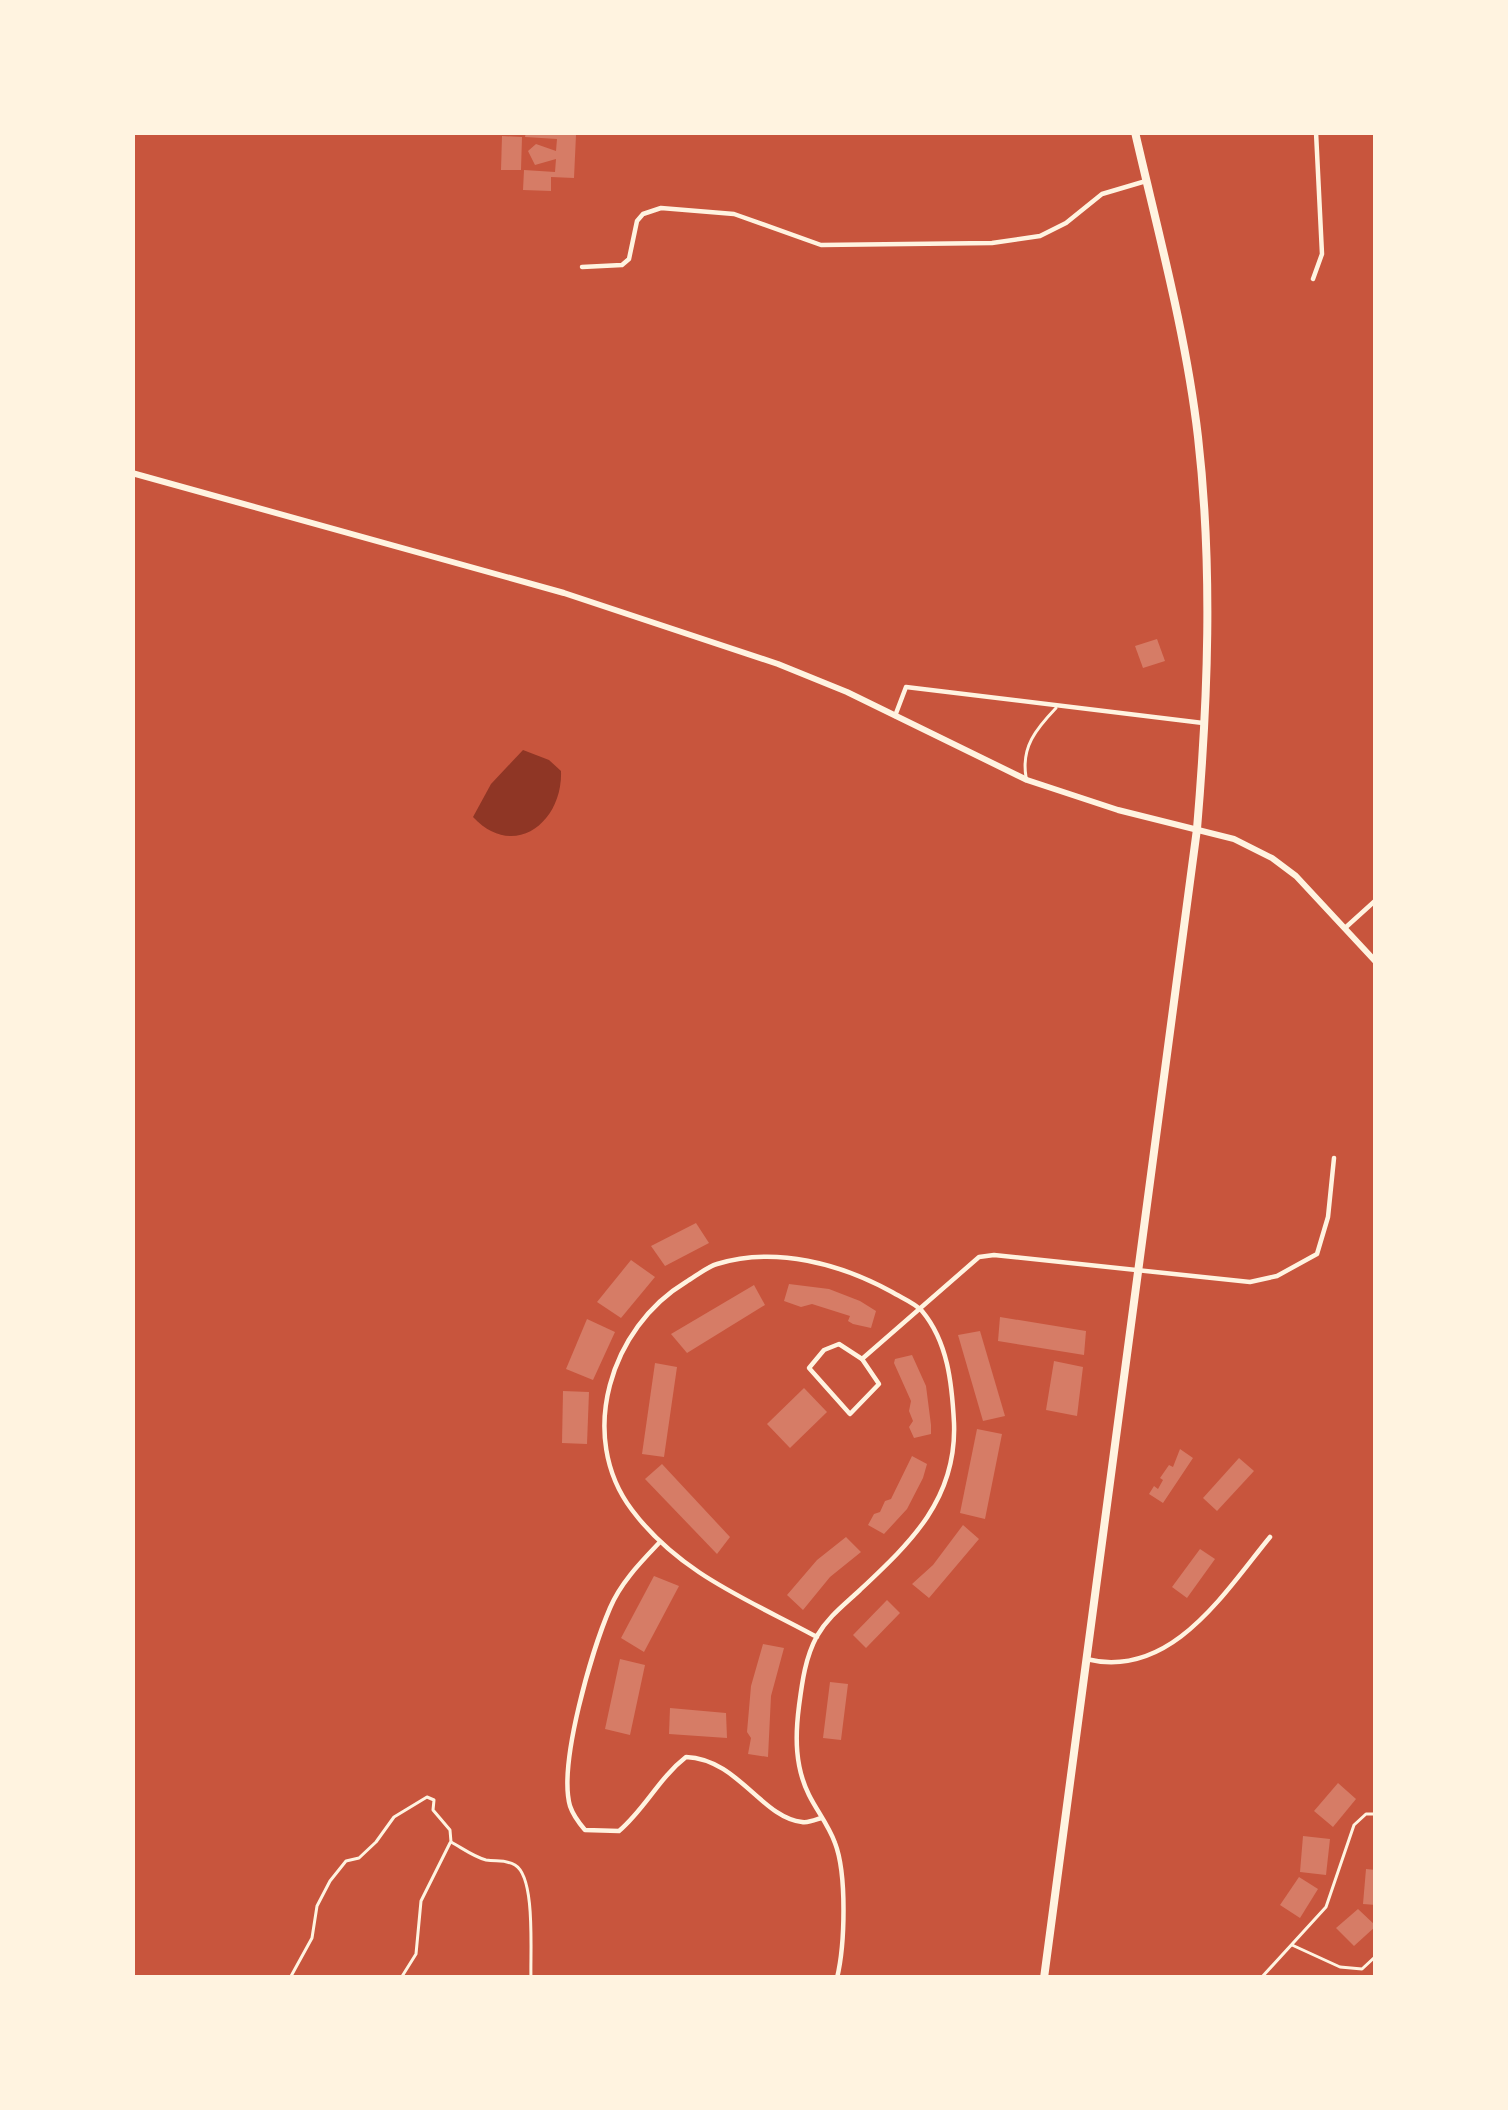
<svg xmlns="http://www.w3.org/2000/svg" width="1508" height="2110" font-family="'Varela Round',sans-serif">
  <rect width="100%" height="100%" fill="#c8553d"/>
  <path fill="#8f3625" d="M523,750l26,10 12,11c2,51 -47,90 -88,46l18,-33z"/>
  <g fill="#d67c66">
    <polygon points="526,132 576,135 574,178 551,177 551,191 523,190 524,170 555,172 556,159 535,165 528,151 536,144 556,151 557,139 525,137"/>
    <polygon points="502,136 522,137 521,170 501,170"/>
    <polygon points="1157,639 1165,661 1143,668 1135,646"/>
    <polygon points="696,1223 709,1243 665,1266 651,1246"/>
    <polygon points="631,1260 655,1277 621,1318 597,1302"/>
    <polygon points="789,1284 829,1289 860,1301 876,1311 871,1328 853,1324 848,1321 850,1316 812,1304 801,1307 784,1301"/>
    <polygon points="754,1285 765,1305 687,1353 671,1334"/>
    <polygon points="1000,1317 1086,1331 1084,1355 998,1341"/>
    <polygon points="587,1319 615,1332 593,1380 566,1369"/>
    <polygon points="980,1331 1005,1416 983,1421 958,1335"/>
    <polygon points="912,1355 926,1386 931,1425 931,1434 914,1438 909,1427 913,1421 909,1411 911,1401 894,1363 895,1359"/>
    <polygon points="1054,1361 1083,1367 1077,1416 1046,1410"/>
    <polygon points="655,1363 677,1367 664,1457 642,1454"/>
    <polygon points="804,1388 827,1412 790,1448 767,1424"/>
    <polygon points="563,1391 589,1392 587,1444 562,1443"/>
    <polygon points="977,1429 1002,1434 985,1519 960,1513"/>
    <polygon points="1180,1449 1193,1458 1163,1503 1149,1494 1154,1486 1158,1489 1163,1480 1160,1478 1169,1465 1173,1467"/>
    <polygon points="912,1456 927,1464 923,1478 907,1509 884,1534 868,1525 874,1514 880,1512 885,1501 891,1499"/>
    <polygon points="1239,1458 1254,1471 1217,1511 1203,1498"/>
    <polygon points="662,1464 730,1537 717,1554 645,1479"/>
    <polygon points="963,1525 979,1539 929,1598 912,1584 933,1565"/>
    <polygon points="846,1537 861,1552 830,1577 803,1610 787,1595 817,1560"/>
    <polygon points="1200,1549 1215,1559 1187,1598 1172,1587"/>
    <polygon points="654,1576 679,1586 644,1652 621,1638"/>
    <polygon points="887,1600 900,1613 866,1648 853,1635"/>
    <polygon points="763,1644 784,1648 771,1696 768,1757 748,1754 751,1738 747,1732 751,1686"/>
    <polygon points="620,1659 645,1665 630,1735 605,1729"/>
    <polygon points="830,1682 848,1684 841,1740 823,1738"/>
    <polygon points="670,1708 726,1713 727,1738 669,1734"/>
    <polygon points="1338,1783 1356,1799 1333,1827 1314,1811"/>
    <polygon points="1303,1836 1330,1839 1326,1875 1300,1872"/>
    <polygon points="1366,1869 1376,1870 1376,1905 1363,1904"/>
    <polygon points="1299,1877 1318,1889 1300,1918 1280,1905"/>
    <polygon points="1358,1909 1376,1926 1354,1946 1336,1928"/>
  </g>
  <g fill="none" stroke-linecap="round" stroke-linejoin="round">
    <g stroke="#fff3e0" stroke-width="3">
      <path d="M451,1842c11,6 23,15 35,18 10,2 19,-1 29,5 21,12 15,89 16,113"/>
      <polyline points="290,1978 312,1938 317,1906 330,1881 346,1861 359,1858 376,1842 394,1817 427,1797 434,1800 433,1810 450,1830 451,1842"/>
      <polyline points="401,1978 416,1954 421,1901 450,1843"/>
    </g>
    <g stroke="#fff3e0" stroke-width="3">
      <path d="M1026,777c-5,-30 10,-48 30,-69"/>
      <polyline points="1292,1945 1340,1967 1362,1969 1376,1956"/>
      <polyline points="1261,1978 1326,1907 1354,1825 1366,1814 1376,1814"/>
    </g>
    <g stroke="#fff3e0" stroke-width="4.5">
      <polyline points="582,267 622,265 629,259 637,221 643,214 661,208 734,214 821,245 992,243 1040,236 1066,223 1102,194 1146,181"/>
      <polyline points="1313,279 1322,254 1316,132"/>
      <polyline points="895,716 906,687 1203,723"/>
      <polyline points="1345,928 1376,900"/>
      <polygon points="839,1344 862,1359 879,1384 850,1414 809,1368 824,1350"/>
      <polyline points="862,1359 979,1257 994,1255 1250,1282 1277,1276 1317,1254 1328,1217 1334,1158"/>
      <path d="M660,1542c-19,20 -39,40 -50,66 -18,42 -52,156 -40,198 3,9 9,17 15,24l34,1c26,-22 40,-53 67,-74 52,2 76,61 116,65 7,1 13,-2 19,-4"/>
      <path d="M817,1637c-68,-37 -137,-63 -185,-127 -56,-74 -21,-183 54,-228 10,-6 21,-15 31,-18 59,-18 124,0 175,28 10,6 23,11 30,19 26,31 30,73 32,112 3,76 -43,119 -94,167 -16,15 -32,27 -43,46 -12,22 -15,47 -18,70 -4,31 -4,61 10,89 8,16 20,31 26,48 12,31 10,102 2,135"/>
      <path d="M1086,1659c85,21 138,-66 184,-122"/>
    </g>
    <polyline stroke="#fff3e0" stroke-width="6" points="132,473 564,593 778,664 847,692 1027,780 1118,810 1234,839 1272,858 1296,876 1376,962"/>
    <path stroke="#fff3e0" stroke-width="8" d="M1044,1978l153,-1149c11,-131 16,-261 1,-392 -12,-103 -40,-205 -63,-305"/>
  </g>
  <rect width="1508" height="2110" fill="none" stroke="#fff3e0" stroke-width="270"/>
</svg>
